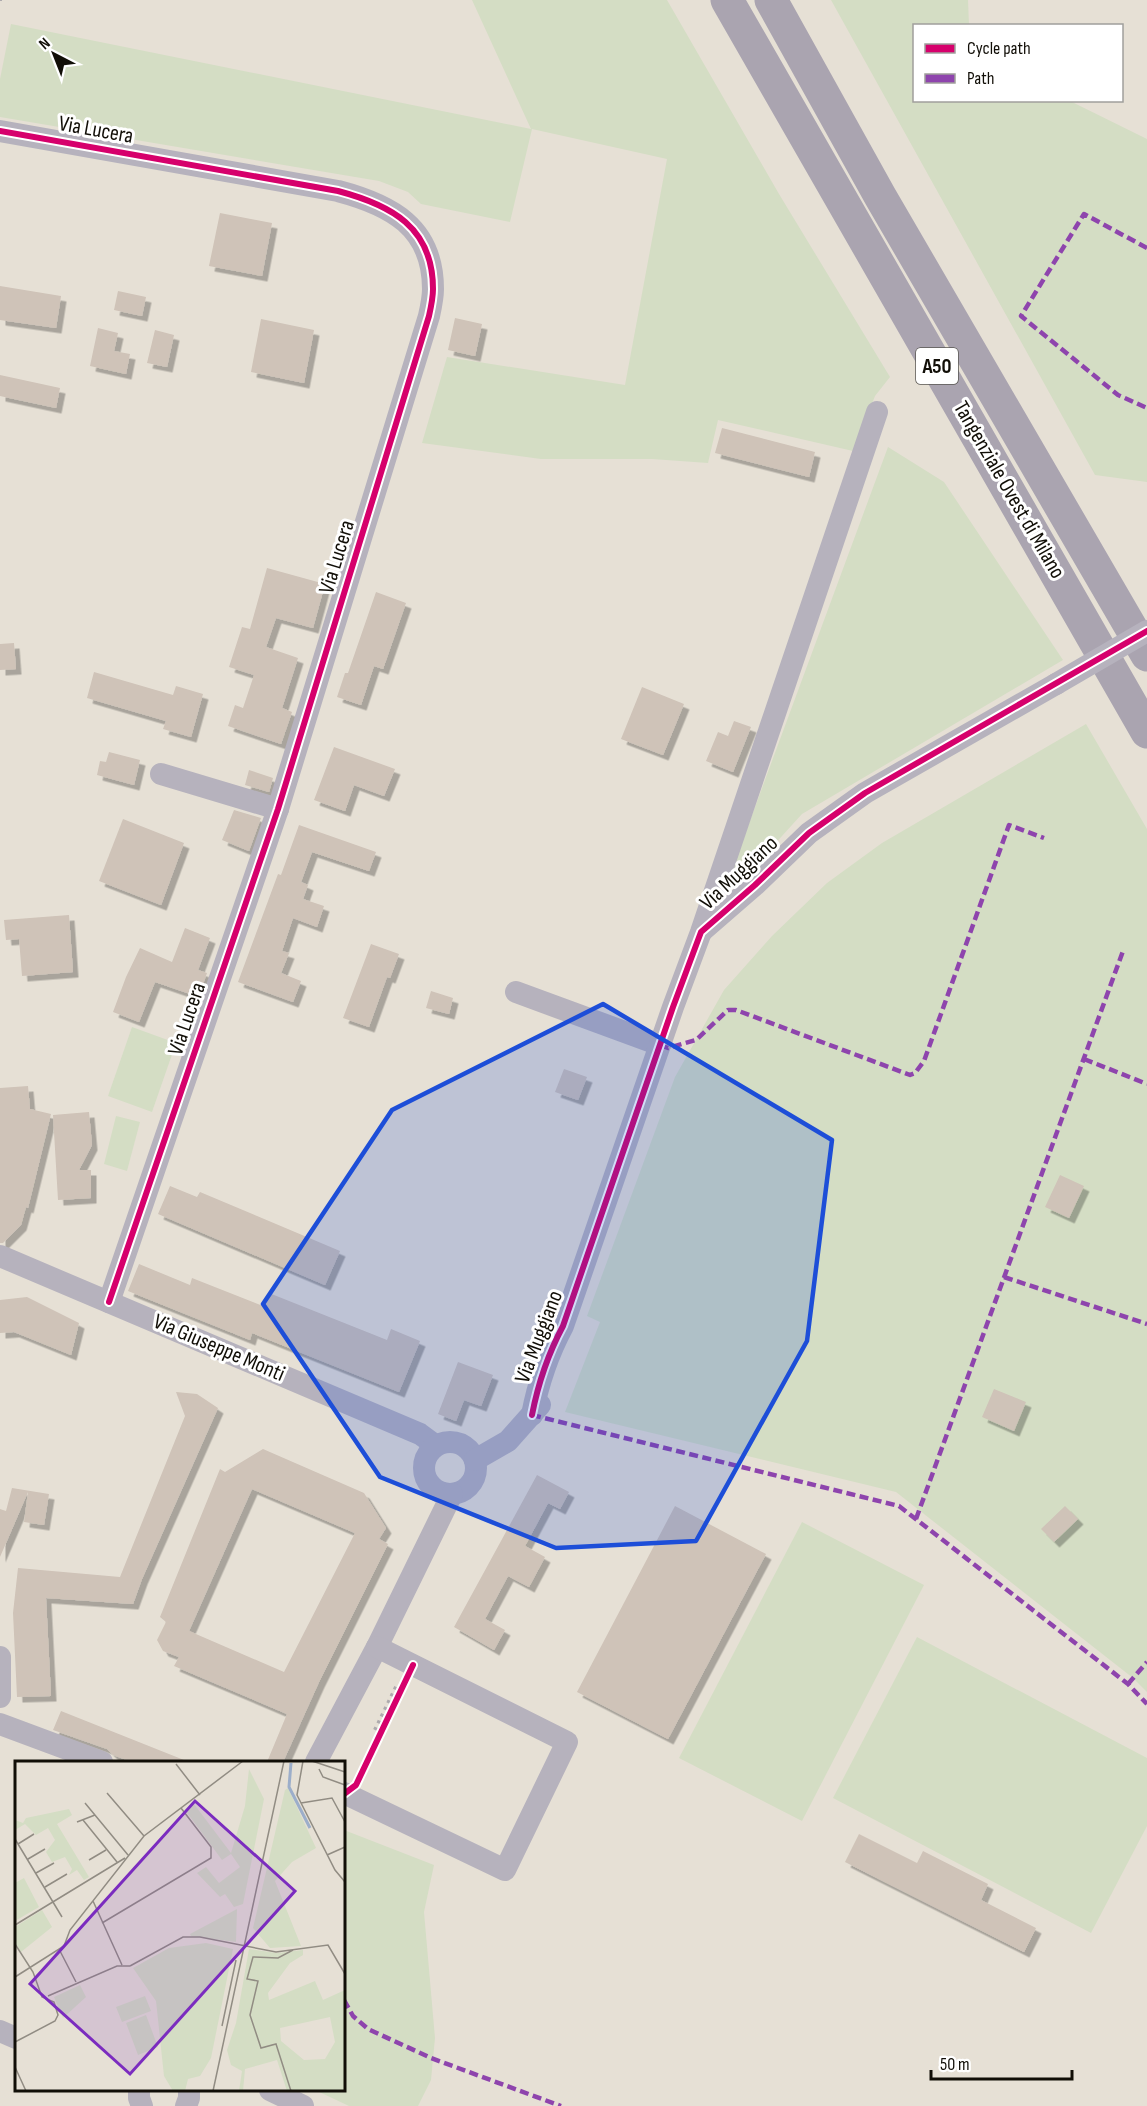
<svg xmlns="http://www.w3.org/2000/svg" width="1147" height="2106" font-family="'Sofia Sans Condensed',sans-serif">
  <defs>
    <filter id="shadow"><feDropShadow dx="5.5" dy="5.5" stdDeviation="0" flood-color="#0004"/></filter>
  </defs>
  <rect width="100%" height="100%" fill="#e6e0d5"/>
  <g fill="#d4ddc4">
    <polygon points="472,0 667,0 779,194 890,377 875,396 853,451 718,420 708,463 652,459 541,459 422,443 447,357 625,385 667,159 532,129 510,222 421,204 408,192 379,181 0,117 0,79 11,24 531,129"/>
    <polygon points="831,0 968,0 969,25 914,26 914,100 1070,101 1147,139 1147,482 1095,475"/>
    <polygon points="888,447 944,482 1063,660 802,814 742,880 731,872"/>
    <polygon points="1086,724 1147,829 1147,1692 1133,1678 896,1492 565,1412 600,1322 587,1316 675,1077 724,990 772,936 827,883 882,843"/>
    <polygon points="132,1027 176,1043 152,1112 108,1096"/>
    <polygon points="116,1116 140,1122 127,1171 104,1164"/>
    <polygon points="802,1522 924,1585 802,1821 679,1758"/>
    <polygon points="917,1637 1147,1758 1147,1826 1091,1933 833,1798"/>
    <polygon points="344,1830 434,1865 424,1912 435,2038 431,2080 418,2106 349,2106 315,2090 344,2090"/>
  </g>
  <g fill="#cfc3b8" fill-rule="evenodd" filter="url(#shadow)">
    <polygon points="220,213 272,223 262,276 209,266"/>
    <polygon points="0,286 61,296 56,328 0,320"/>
    <polygon points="118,291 146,297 142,316 114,310"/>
    <polygon points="455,318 482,324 475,356 448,350"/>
    <polygon points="261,319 314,330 304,383 251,372"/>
    <polygon points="98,328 118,333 114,351 130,354 126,374 90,366"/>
    <polygon points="155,330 174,335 167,367 147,363"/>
    <polygon points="0,375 60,388 56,408 0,396"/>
    <polygon points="722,428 815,452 809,477 715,453"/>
    <polygon points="267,568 325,584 313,628 276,618 266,647 298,658 282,708 292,712 281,744 228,726 235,705 243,708 254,675 229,667 242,627 250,629"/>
    <polygon points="376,592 406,603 383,669 374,666 361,705 337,697 345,673 348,673"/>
    <polygon points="14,643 16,669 0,670 0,644"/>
    <polygon points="94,672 173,695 176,686 203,694 191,737 163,729 166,721 87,698"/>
    <polygon points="642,687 684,704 663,755 621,739"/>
    <polygon points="734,721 751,727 733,772 706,761 718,732 728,736"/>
    <polygon points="334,747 395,769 384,796 354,785 345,811 314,800"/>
    <polygon points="109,752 140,760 134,785 97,775 100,761 106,762"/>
    <polygon points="249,770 273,778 269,792 245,785"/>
    <polygon points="234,810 261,818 249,851 222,840"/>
    <polygon points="123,819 184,843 161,905 99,881"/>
    <polygon points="299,825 376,852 369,871 312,852 301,882 308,885 303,899 324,906 317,927 293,918 282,951 289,953 281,973 301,981 293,1002 238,982 278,874 281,875"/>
    <polygon points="69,915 73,972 22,976 19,939 6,940 4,920"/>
    <polygon points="185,928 210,938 198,970 207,973 202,987 196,985 193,995 155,982 139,1022 113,1012 126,977 140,948 172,962"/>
    <polygon points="371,944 399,954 390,978 387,977 369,1027 343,1018"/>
    <polygon points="431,991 453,998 449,1014 426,1008"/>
    <polygon points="564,1069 587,1077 578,1100 555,1092"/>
    <polygon points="28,1086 30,1109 51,1114 28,1208 26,1207 21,1225 3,1243 0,1243 0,1088"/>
    <polygon points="89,1112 92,1145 79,1170 91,1170 91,1198 58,1200 53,1115"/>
    <polygon points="1060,1175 1084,1186 1069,1218 1045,1207"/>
    <polygon points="170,1186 197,1197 200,1192 340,1251 325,1285 158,1214"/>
    <polygon points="139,1264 190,1285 192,1278 263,1306 269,1293 387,1340 391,1329 420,1341 399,1392 252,1333 250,1340 128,1291"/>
    <polygon points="27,1297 79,1323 71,1355 14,1332 0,1333 0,1300"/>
    <polygon points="458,1362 493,1375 481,1406 464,1400 456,1421 438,1414"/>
    <polygon points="994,1389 1026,1402 1014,1431 982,1417"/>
    <polygon points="176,1392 197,1394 218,1408 142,1579 133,1604 46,1598 51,1696 17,1697 13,1613 18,1568 120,1577 185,1416"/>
    <path d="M263,1449l101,44 22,35 -7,11 9,5 -69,138 -36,80h-16l20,-48 -113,-48 5,-9 -16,-6 -6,-11 9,-18 -6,-5 60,-148 5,3zM252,1489l103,44 -71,139 -95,-41z"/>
    <polygon points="537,1475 569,1492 560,1509 548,1503 525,1546 545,1557 529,1587 508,1576 485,1619 505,1630 494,1650 454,1627"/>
    <polygon points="12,1488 49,1494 44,1525 24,1522 28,1492 0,1557 0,1509 6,1511"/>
    <polygon points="675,1506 766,1554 668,1739 577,1692"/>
    <polygon points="1065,1506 1078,1519 1054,1542 1041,1529"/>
    <polygon points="61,1711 189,1762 132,1762 113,1755 107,1749 53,1730"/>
    <polygon points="859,1834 917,1863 923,1851 988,1884 981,1900 1036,1928 1024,1952 845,1862"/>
  </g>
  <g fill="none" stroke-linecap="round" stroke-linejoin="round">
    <g stroke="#adaaad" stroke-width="4" stroke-dasharray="3 4.5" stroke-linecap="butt">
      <polyline points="0,1 0,0"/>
      <polyline points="375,1730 397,1685"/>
    </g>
    <g stroke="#b6b2bd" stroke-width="22">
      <path d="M0,131l338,60c53,14 95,36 95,98 0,9 -2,18 -4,27l-151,493 -169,493"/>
      <polyline points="161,774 278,809"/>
      <polyline points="702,931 755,885 809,833 865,793 1056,684"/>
      <polyline points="516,992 660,1045"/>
      <polyline points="0,1256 420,1434 435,1445"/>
      <path d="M532,1415c6,-31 16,-61 31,-89l110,-319 28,-75 176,-520"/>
      <circle cx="450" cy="1468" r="26"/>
      <polyline points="475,1460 508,1441 540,1405"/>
      <polyline points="0,1657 0,1697"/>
      <polyline points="0,1724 102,1762"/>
      <polyline points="316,1762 377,1647 452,1494"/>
      <polyline points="344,1793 505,1870 567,1742 377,1647"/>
      <polyline points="0,2031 16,2038"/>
      <polyline points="139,2090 139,2098 142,2106"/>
      <polyline points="270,2090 303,2106"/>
      <polyline points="186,2106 189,2098 189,2090"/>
    </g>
    <g stroke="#aaa4b0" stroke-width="33">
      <polyline points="727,0 1147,732"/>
      <polyline points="771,0 880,196 1147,655"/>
    </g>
    <polyline stroke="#b6b2bd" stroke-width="22" points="1056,684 1147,631"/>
    <g stroke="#8e44ad" stroke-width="4.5" stroke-dasharray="9 4.5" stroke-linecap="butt">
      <polyline points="1147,248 1084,214 1021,316 1118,395 1147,408"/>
      <polyline points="660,1045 668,1048 696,1040 728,1010 736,1010 910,1075 915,1073 924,1061 1009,825 1044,838"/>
      <polyline points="1084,1059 1147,1084"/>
      <polyline points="1004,1277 1147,1324"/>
      <polyline points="532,1415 899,1506 1128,1684 1147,1704"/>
      <polyline points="916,1519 1123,951"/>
      <polyline points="1128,1684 1147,1662"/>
      <polyline points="344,2000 353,2016 368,2029 431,2058 561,2106"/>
    </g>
    <g stroke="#fff" stroke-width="10">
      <g id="cycleway">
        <path d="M0,131l338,60c53,14 95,36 95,98 0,9 -2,18 -4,27l-151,493 -169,493"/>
        <path d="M532,1415c6,-31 16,-61 31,-89l110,-319 28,-75 54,-47 54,-52 56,-40 282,-162"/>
        <polyline points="344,1794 356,1785 413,1665"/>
      </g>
    </g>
    <use href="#cycleway" stroke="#d6006c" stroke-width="6"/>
  </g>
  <path fill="#1d4ed8" fill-opacity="0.2" stroke="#1d4ed8" stroke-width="4.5" stroke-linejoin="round" d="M603,1004l229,136 -25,201 -111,200 -140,7 -176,-71 -117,-173 129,-194z"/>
  <g text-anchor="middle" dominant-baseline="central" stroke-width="6" stroke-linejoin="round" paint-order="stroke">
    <rect fill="#fff" stroke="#585651" stroke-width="1.5" x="916" y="348" width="42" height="36" rx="4.5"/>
    <g font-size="21" font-weight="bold" fill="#110e07">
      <text x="937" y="366">A50</text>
    </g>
    <g font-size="22" fill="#110e07" stroke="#fff">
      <text transform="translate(96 130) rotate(10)">Via Lucera</text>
      <text transform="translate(1009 490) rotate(60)">Tangenziale Ovest di Milano</text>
      <text transform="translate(337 557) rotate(-73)">Via Lucera</text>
      <text transform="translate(739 873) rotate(-43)">Via Muggiano</text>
      <text transform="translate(187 1019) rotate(-71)">Via Lucera</text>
      <text transform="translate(539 1337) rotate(-69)">Via Muggiano</text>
      <text transform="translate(219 1348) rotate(23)">Via Giuseppe Monti</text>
    </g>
  </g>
  <g transform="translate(15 1761)">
    <rect width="330" height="330" fill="#e6e0d5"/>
    <path d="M234,8l15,30 -21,105 -9,3 -9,-13 -5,3 -23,-24 9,-6 13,16 21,-16 -9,-13 -9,6 -37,-50 9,-6 37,49 14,-47zM273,27l28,60 -24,14 -17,19 26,65 -31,2 -17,-20 32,-138zM54,48l3,6 -15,9 32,53 -5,3 -7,-10 -8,5 3,-6 -7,-12 -13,5 -6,-10 9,-12 -7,-12 -12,7 -11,-11 -10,6v-10l8,3 3,-5zM9,117l15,29 -24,14v-38zM222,148l-1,33 -45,-6 -1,-2zM27,149l10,17 -31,25 -6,-10v-15zM191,182l27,6 -22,109 -11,18 -12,3 -3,12h-12l-9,-15 -8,-75 -23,-33 36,-20zM234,188l28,4 26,-3v5l-13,8 -22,30 1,7 46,-19 8,19 22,-10v101h-58l-10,-31 -32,9 -2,22h-4l3,-20 -11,-6 -4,-15 9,-27zM315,256l5,25 -10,17 -21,1 -23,-19 -1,-13zM65,224l6,12 -23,21 -9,-21zM130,235l6,15 -29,11 -6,-15zM131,254l12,32 -20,8 -12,-32z" fill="#d4ddc4" fill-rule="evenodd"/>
    <path fill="none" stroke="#9caeca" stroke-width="3" d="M276,2l-2,24 21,41"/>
    <path fill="none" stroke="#918c83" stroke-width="1.5" d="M288,0l-6,34 38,75 10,12M297,0l33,11M161,3l24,31M304,8l4,8 22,8M92,32l37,43M70,42l43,52M286,42l31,-5 13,24M68,59l34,42M62,61l18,-7M0,78l47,78M3,83l16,-10M312,94l18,-8M13,98l17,-10M74,99l17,-10M21,112l18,-10M30,126l22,-13M78,140l29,64M87,162l109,-65v-11l-30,-39M0,164l110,-67M0,183l18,28 9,25 12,5 4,13 -3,6 -40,21M45,190l16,31M115,205l53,-29h17l76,15 52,-7 17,29M0,216l49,-31 6,-16 74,-94 99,-75M33,235l69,-30h13M207,265l14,-66M0,306l11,24M198,330l71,-330M276,330l-15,-47 -15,4 -11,-33 8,-34 -11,-2 6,-22 25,1 15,-8"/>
    <path fill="#7b2cbf" fill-opacity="0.15" stroke="#7b2cbf" stroke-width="3" d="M180,40l100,90 -165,183 -100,-90z"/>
    <rect width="330" height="330" fill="none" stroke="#110e07" stroke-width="3"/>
  </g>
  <rect x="913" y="24" width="210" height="78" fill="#ffffff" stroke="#a09f9c" stroke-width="1.5"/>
  <rect x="925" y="44" width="30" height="9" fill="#d6006c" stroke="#a09f9c" stroke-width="1.5"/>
  <text x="967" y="54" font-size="18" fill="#110e07">Cycle path</text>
  <rect x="925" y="74" width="30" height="9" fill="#8e44ad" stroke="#a09f9c" stroke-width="1.5"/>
  <text x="967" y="84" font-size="18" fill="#110e07">Path</text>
  <g transform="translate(54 54) rotate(318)" stroke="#ffffff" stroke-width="4.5" paint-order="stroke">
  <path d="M0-4.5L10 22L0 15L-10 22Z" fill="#110e07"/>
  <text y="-9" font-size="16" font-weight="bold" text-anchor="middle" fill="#110e07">N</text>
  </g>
  <path d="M931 2070v9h141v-9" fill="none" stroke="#110e07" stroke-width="3"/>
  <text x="940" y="2070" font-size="18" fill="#110e07" stroke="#ffffff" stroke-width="4.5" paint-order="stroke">50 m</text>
</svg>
